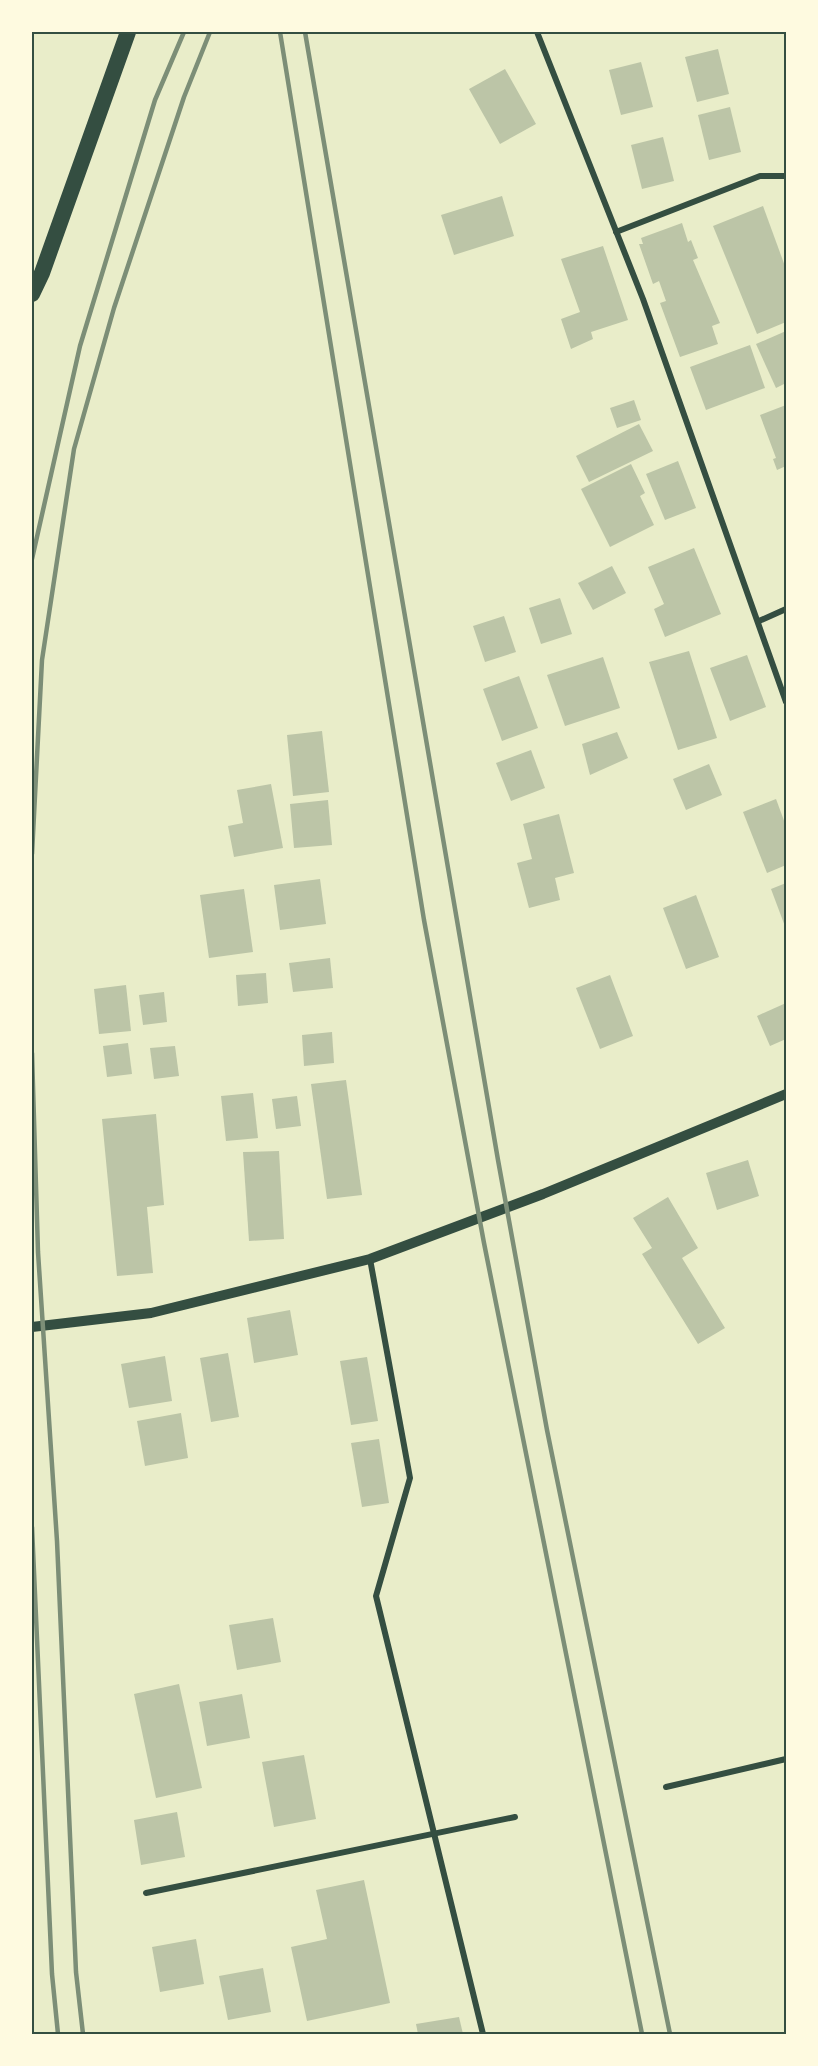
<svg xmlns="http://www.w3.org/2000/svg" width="818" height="2066" font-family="Montserrat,sans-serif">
  <rect width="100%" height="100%" fill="#e9edc9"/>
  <g fill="#bcc5a7">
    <polygon points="718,49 729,94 697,102 685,57"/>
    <polygon points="641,62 653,107 621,115 609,70"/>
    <polygon points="505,69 536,124 500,144 469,89"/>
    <polygon points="730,107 741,152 709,160 698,115"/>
    <polygon points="663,137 674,181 642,189 631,145"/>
    <polygon points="502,196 514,236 454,255 441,215"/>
    <polygon points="763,206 786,269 786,322 757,334 713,226"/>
    <polygon points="682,223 688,242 691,240 698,258 693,260 720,323 712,326 718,344 680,357 660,303 666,301 659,281 653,284 639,244 643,244 641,238"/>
    <polygon points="603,246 628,320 591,332 593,339 571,349 561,319 580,312 561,259"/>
    <polygon points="786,331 786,383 776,388 756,344"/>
    <polygon points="750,345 765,388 706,410 690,367"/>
    <polygon points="634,400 641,420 617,428 610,408"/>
    <polygon points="786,405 786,466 777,470 773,459 776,458 760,415"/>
    <polygon points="639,424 653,451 589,482 576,456"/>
    <polygon points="678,461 696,508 665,520 646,474"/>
    <polygon points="631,464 645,493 640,496 654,525 610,547 581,489"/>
    <polygon points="694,548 721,614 665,637 654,609 664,604 648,567"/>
    <polygon points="612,566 626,593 593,610 578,583"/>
    <polygon points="560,598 572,634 541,644 529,608"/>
    <polygon points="504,616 516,652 485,662 473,626"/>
    <polygon points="689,651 717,738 678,750 649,662"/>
    <polygon points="747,655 766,707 730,721 710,668"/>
    <polygon points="603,657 620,708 565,726 547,675"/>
    <polygon points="519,676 538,728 502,741 483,689"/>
    <polygon points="322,731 329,792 293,796 287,735"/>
    <polygon points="617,732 628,758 590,775 582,744"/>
    <polygon points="531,750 545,788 511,801 496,763"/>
    <polygon points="709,764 722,795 686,810 673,779"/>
    <polygon points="271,784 283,848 234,857 228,826 243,823 237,790"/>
    <polygon points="776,799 786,826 786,865 767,873 743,812"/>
    <polygon points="328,800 332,845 294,848 290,804"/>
    <polygon points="559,814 574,873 555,878 560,900 529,908 517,863 532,859 523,824"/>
    <polygon points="320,879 326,924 280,930 274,885"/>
    <polygon points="786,883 786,929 771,889"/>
    <polygon points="244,889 253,952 209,958 200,895"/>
    <polygon points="696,895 719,957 686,969 663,908"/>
    <polygon points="330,958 333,988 293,992 289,963"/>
    <polygon points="266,973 268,1003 238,1006 236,975"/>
    <polygon points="610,975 633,1036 600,1049 576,988"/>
    <polygon points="126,985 131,1031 99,1034 94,989"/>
    <polygon points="164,992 167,1022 143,1025 139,995"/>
    <polygon points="786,1003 786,1039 770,1046 757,1016"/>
    <polygon points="332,1032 334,1063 304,1066 302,1035"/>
    <polygon points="128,1043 132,1074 107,1077 103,1046"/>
    <polygon points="175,1046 179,1076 154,1079 150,1048"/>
    <polygon points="346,1080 362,1195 327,1199 311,1084"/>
    <polygon points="253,1093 258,1138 226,1141 221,1096"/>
    <polygon points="297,1096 301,1126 276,1129 272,1099"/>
    <polygon points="156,1114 164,1205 147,1207 153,1273 117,1276 102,1119"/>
    <polygon points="279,1151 284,1239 249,1241 243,1152"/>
    <polygon points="748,1160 759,1196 717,1210 706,1173"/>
    <polygon points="668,1197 698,1248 682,1258 725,1328 698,1344 642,1254 652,1248 633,1218"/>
    <polygon points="290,1310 298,1355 254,1363 247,1318"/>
    <polygon points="228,1353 239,1417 211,1422 200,1358"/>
    <polygon points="165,1356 172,1401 129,1408 121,1364"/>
    <polygon points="367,1357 378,1421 351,1425 340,1361"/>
    <polygon points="181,1413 188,1458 145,1466 137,1421"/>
    <polygon points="379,1439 389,1503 362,1507 351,1443"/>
    <polygon points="273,1618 281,1662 237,1670 229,1625"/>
    <polygon points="179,1684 202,1788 156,1798 134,1694"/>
    <polygon points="242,1694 250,1738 207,1746 199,1702"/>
    <polygon points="304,1755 316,1819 274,1827 262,1762"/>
    <polygon points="177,1812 185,1857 141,1865 134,1820"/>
    <polygon points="364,1880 390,2003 307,2021 291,1947 327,1939 316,1890"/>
    <polygon points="196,1939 204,1984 160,1992 152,1947"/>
    <polygon points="263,1968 271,2012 228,2020 219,1976"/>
    <polygon points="459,2017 463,2034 418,2034 416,2024"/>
  </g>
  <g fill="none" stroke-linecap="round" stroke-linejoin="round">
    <g stroke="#344e41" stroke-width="6">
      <polyline points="537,32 643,299 786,702"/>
      <polyline points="616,232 760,176 786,176"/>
      <polyline points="759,621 786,609"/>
      <polyline points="370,1259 410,1478 376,1596 483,2034"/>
      <polyline points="666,1787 786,1759"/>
      <polyline points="146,1893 515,1817"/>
    </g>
    <polyline stroke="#344e41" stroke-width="10" points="32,1327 151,1313 370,1259 543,1194 786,1094"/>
    <polyline stroke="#344e41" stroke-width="16" points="32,294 42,273 128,32"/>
    <g stroke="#7c8e77" stroke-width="4.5">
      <polyline points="280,32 424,920 484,1243 642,2034"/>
      <polyline points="305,32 498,1160 547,1430 670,2034"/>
      <polyline points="32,559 80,346 155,100 184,32"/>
      <polyline points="32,854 42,660 74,449 114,308 184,97 210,32"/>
      <polyline points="32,1053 38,1252 57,1541 76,1972 83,2034"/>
      <polyline points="32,1527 52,1974 58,2034"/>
    </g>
  </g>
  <rect width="818" height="2066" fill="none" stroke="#fefae0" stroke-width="66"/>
  <rect x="33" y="33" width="752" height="2000" fill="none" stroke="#344e41" stroke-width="2"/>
</svg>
